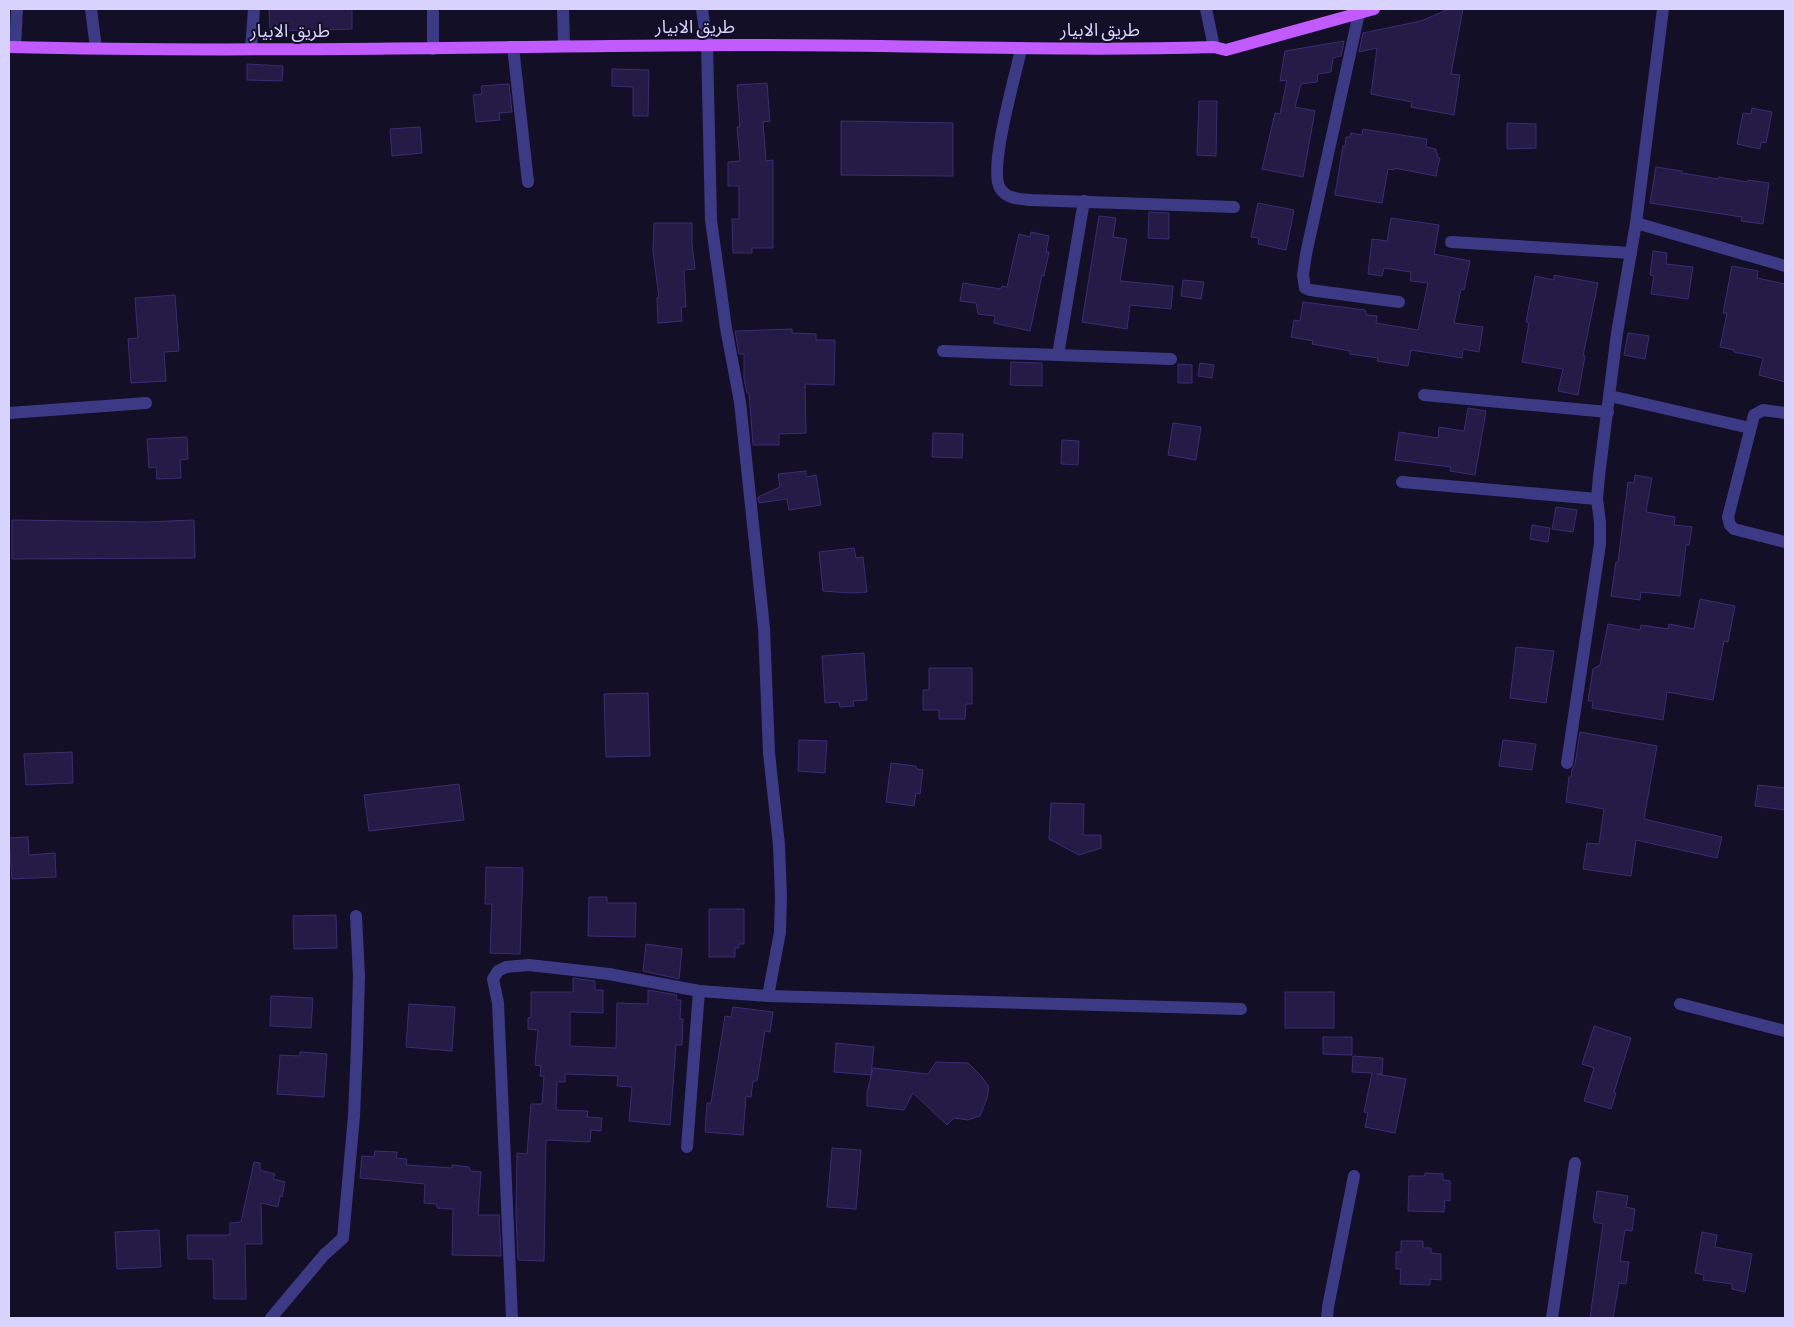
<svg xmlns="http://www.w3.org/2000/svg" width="1794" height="1327" font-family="'Alegreya Sans','Noto Sans Arabic',sans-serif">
  <rect width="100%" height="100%" fill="#130f26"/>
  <g fill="#241b47" stroke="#3b2d73">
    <polygon points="269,9 352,9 352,29 270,31"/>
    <polygon points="1449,9 1463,9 1451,74 1460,75 1454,115 1411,107 1412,102 1371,94 1377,48 1359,52 1363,33 1421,21"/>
    <polygon points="1344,41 1341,56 1333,58 1331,72 1318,74 1317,82 1301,84 1295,107 1315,111 1303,177 1262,169 1275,113 1280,114 1287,80 1280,81 1285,51"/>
    <polygon points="247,64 283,66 282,81 247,80"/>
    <polygon points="612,69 649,70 648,116 633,116 633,87 612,86"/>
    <polygon points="767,83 770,121 763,122 766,161 773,160 773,248 752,248 752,253 733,253 732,219 739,219 739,186 728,186 728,162 740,161 737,127 740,127 737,85"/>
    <polygon points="509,84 512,112 499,113 500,120 476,122 473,95 482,94 481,86"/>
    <polygon points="1199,101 1217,101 1216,156 1197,155"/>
    <polygon points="1752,108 1772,112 1766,143 1761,142 1760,149 1737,144 1743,113 1751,114"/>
    <polygon points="841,121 953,123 953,176 841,175"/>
    <polygon points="1507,123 1536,124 1536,148 1507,149"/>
    <polygon points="420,127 422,153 392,156 390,129"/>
    <polygon points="1363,129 1427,139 1426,147 1436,149 1436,153 1438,153 1437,157 1440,158 1436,176 1394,168 1394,170 1388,169 1382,203 1335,195 1343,146 1345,147 1346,137 1350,137 1351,133 1362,135"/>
    <polygon points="1656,167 1682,171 1682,173 1718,179 1719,177 1747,182 1748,180 1769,183 1763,224 1741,221 1742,217 1650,203"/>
    <polygon points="1258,203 1294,210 1286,250 1258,244 1259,238 1251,237"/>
    <polygon points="1149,212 1169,213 1169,239 1148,238"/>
    <polygon points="1099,216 1116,218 1113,237 1127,239 1120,281 1173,286 1171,309 1130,305 1127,329 1082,322"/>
    <polygon points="1391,218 1439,225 1434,254 1470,261 1464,290 1461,289 1454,323 1483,327 1479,352 1463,349 1462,358 1411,350 1408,366 1377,361 1378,358 1350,354 1350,351 1312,344 1313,341 1291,337 1294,320 1300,321 1303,302 1365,310 1367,315 1377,316 1376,323 1418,330 1428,283 1410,281 1411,272 1384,268 1382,276 1368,274 1372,239 1387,241"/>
    <polygon points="654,223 692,223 692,244 695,269 684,270 686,307 681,307 682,321 658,323 657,298 659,298 653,251"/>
    <polygon points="1031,232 1049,236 1046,252 1049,252 1044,276 1042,275 1030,331 994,323 995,316 978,314 976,303 960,301 963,283 1001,289 1002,286 1007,287 1019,234 1030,237"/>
    <polygon points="1653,251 1667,253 1666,264 1693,267 1688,299 1651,294 1654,276 1650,275"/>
    <polygon points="1732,266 1758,271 1757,278 1785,284 1785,382 1759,375 1763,358 1734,352 1734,350 1720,347 1727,313 1723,313"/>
    <polygon points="1554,275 1598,283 1583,356 1585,356 1578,395 1558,391 1563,369 1522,362 1529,323 1526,322 1535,276 1554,280"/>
    <polygon points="1183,280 1204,282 1201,299 1181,296"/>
    <polygon points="175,295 179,351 164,352 166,381 131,383 128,339 138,338 135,298"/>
    <polygon points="792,329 792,333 816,334 816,340 835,340 834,385 805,384 806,433 779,434 779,445 753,445 749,393 747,393 744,379 744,354 739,354 735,331"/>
    <polygon points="1628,333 1649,336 1645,359 1624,355"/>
    <polygon points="1011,362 1042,363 1042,386 1010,385"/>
    <polygon points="1200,363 1214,365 1212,378 1198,376"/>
    <polygon points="1178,364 1192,365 1192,383 1178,383"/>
    <polygon points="1468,408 1486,411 1475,475 1450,471 1451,467 1395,460 1399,432 1438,438 1439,427 1464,431"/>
    <polygon points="1173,423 1201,427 1196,460 1168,455"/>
    <polygon points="933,433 963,434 962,458 932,457"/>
    <polygon points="187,437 188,459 180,460 181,478 157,479 156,467 149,468 147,439"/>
    <polygon points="1062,440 1079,441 1078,465 1061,464"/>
    <polygon points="806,471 806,477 816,475 821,505 789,510 787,499 759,503 758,497 780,487 778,474"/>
    <polygon points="1635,475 1652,478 1646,512 1675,517 1674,525 1692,527 1689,545 1686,545 1680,596 1641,592 1640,600 1611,596 1616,562 1618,562 1628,482 1634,483"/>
    <polygon points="1556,507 1577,510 1573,532 1552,529"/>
    <polygon points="12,520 145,522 194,520 195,558 12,559"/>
    <polygon points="1532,525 1550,528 1548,542 1530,539"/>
    <polygon points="854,548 856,558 863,557 867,592 851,593 823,591 819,552"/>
    <polygon points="1700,599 1735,606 1728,642 1724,641 1713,700 1667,692 1663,720 1592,708 1593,701 1588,701 1593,669 1600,665 1608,624 1640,630 1641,625 1668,629 1669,624 1694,629"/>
    <polygon points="1516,647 1554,651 1546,703 1510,698"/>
    <polygon points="864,653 867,700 853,701 854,706 840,707 839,702 825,703 822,656"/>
    <polygon points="929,668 972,668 972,704 966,704 965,719 939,719 939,710 923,710 923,690 929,690"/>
    <polygon points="648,693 650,756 606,757 604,694"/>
    <polygon points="1580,732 1657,746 1644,819 1722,837 1717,858 1636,840 1631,876 1583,869 1587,843 1599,844 1604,809 1566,802 1569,777 1571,777 1572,769 1575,764"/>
    <polygon points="799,740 827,741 825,773 798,771"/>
    <polygon points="1503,740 1536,744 1532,770 1499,766"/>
    <polygon points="72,752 73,783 26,785 24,754"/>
    <polygon points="891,763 916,766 917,769 923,770 920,794 916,793 914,806 886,802"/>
    <polygon points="459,784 464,820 369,831 364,795"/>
    <polygon points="1758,785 1785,788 1785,810 1755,806"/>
    <polygon points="1051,803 1084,804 1083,835 1101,835 1101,848 1079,855 1049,839"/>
    <polygon points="28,837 29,855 55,853 56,877 12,879 9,838"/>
    <polygon points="486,867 523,868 520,954 490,953 492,904 485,904"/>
    <polygon points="589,897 607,897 607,903 636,903 635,937 588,936"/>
    <polygon points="709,909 744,909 744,944 739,944 739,948 735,948 735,957 709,957"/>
    <polygon points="336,915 337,948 294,949 293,916"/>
    <polygon points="646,944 682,949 679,979 643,971"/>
    <polygon points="573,978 595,981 595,990 603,990 603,1013 570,1012 570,1046 616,1048 617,1003 648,1004 648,990 677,995 676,1000 681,1000 680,1019 683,1019 682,1045 676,1045 670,1125 629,1121 632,1087 617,1086 618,1076 565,1074 565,1082 557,1082 556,1110 588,1111 587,1117 602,1118 601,1131 591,1130 590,1142 546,1140 544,1261 518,1260 516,1216 517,1153 527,1154 531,1104 542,1104 544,1076 540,1076 541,1066 535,1065 538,1030 528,1029 528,1018 531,1017 531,992 573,992"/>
    <rect x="1285" y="992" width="49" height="36"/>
    <polygon points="271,996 313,998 311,1028 270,1026"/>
    <polygon points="409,1004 455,1007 452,1051 406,1047"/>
    <polygon points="733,1007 773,1012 770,1032 765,1031 757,1081 753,1081 751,1097 746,1096 743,1135 705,1132 707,1103 711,1103 725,1016 731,1017"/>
    <polygon points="1594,1026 1631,1038 1614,1092 1616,1093 1611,1109 1584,1101 1594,1068 1582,1064"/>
    <polygon points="1323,1037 1352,1037 1352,1055 1323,1054"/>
    <polygon points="836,1043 874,1047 871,1075 834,1072"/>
    <polygon points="300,1052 327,1054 324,1097 277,1094 280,1055 300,1056"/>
    <polygon points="1353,1056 1383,1058 1382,1074 1377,1074 1406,1079 1395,1133 1365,1127 1368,1113 1364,1112 1372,1073 1352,1072"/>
    <polygon points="936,1062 968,1063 981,1076 989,1087 987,1098 980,1116 968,1120 954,1118 947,1125 913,1093 904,1110 867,1106 867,1093 873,1068 928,1074"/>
    <polygon points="832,1148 861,1150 856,1209 827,1207"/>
    <polygon points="375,1151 397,1152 396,1158 407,1159 406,1165 452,1168 452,1165 469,1167 470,1171 481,1172 478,1215 499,1215 501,1256 452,1255 453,1209 437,1208 437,1204 424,1203 425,1184 360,1178 362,1156 374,1157"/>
    <polygon points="254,1162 260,1163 260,1170 275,1174 273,1179 285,1182 282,1197 280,1196 278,1207 261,1203 262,1244 245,1244 246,1299 214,1299 213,1259 188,1259 187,1235 230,1235 230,1223 241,1222"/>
    <polygon points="1425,1173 1443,1174 1443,1180 1450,1181 1450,1201 1445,1200 1444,1212 1408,1211 1409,1176 1425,1176"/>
    <polygon points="1597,1191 1628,1196 1626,1207 1635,1209 1632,1231 1625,1230 1620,1261 1629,1262 1626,1284 1619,1283 1613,1318 1590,1318 1603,1224 1594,1222 1594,1220 1593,1219"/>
    <polygon points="159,1230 161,1267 117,1269 115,1232"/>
    <polygon points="1702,1232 1717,1235 1715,1247 1752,1254 1745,1292 1732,1289 1732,1284 1703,1280 1704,1275 1695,1273"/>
    <polygon points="1401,1241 1423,1241 1423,1248 1431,1248 1431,1253 1441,1254 1441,1280 1430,1279 1430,1285 1400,1284 1401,1269 1396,1269 1396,1252 1401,1252"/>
  </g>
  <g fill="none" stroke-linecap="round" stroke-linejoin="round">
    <g stroke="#3d3a85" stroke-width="12">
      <polyline points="91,9 96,48"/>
      <polyline points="433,9 433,49"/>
      <polyline points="563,9 564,46"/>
      <polyline points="702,9 707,45 711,220 726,328 740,402 764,628 769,753 779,845 781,896 780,932 768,996"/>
      <polyline points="1206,9 1214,47"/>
      <polyline points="1359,13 1306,254 1303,275 1305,288 1310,290 1399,302"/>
      <polyline points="15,47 17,9"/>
      <polyline points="513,47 528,182"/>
      <polyline points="251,49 254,9"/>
      <path d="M1021,49c-5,25 -33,120 -21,139 6,11 20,11 31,12l203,7"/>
      <polyline points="1636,223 1785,266"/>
      <polyline points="1451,242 1631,253"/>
      <polyline points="943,351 1171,359"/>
      <polyline points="1058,355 1084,201"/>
      <polyline points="1424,395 1608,412"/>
      <polyline points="1610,396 1750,428"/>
      <polyline points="9,413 146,403"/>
      <polyline points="1785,413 1763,410 1754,415 1728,517 1730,525 1734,529 1785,542"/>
      <polyline points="1402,482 1597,499"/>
      <polyline points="1567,763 1600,544 1600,522 1597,499 1599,476 1617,333 1636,223 1663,9"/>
      <polyline points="1680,1004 1785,1031"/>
      <polyline points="687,1147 699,991"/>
      <polyline points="271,1318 324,1255 343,1238 354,1116 357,1046 359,976 356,916"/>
      <polyline points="512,1318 498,1003 493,979 498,971 506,967 529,965 609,974 699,991 768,996 1241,1009"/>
      <polyline points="1327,1318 1328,1307 1354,1176"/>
      <polyline points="1552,1318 1575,1163"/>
    </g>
    <path stroke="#c25bff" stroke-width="12" d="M9,47c242,6 484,-1 727,-2 159,-1 319,7 478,2l12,3 148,-41"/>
  </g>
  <g text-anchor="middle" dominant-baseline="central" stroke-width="4" stroke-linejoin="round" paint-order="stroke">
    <g font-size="18" fill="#d9d4ff" stroke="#130f26">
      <text x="695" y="28">طريق الابيار</text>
      <text x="1100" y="31">طريق الابيار</text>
      <text x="290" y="32">طريق الابيار</text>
    </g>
  </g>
  <rect width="1794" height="1327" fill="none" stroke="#d9d4ff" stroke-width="20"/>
</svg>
